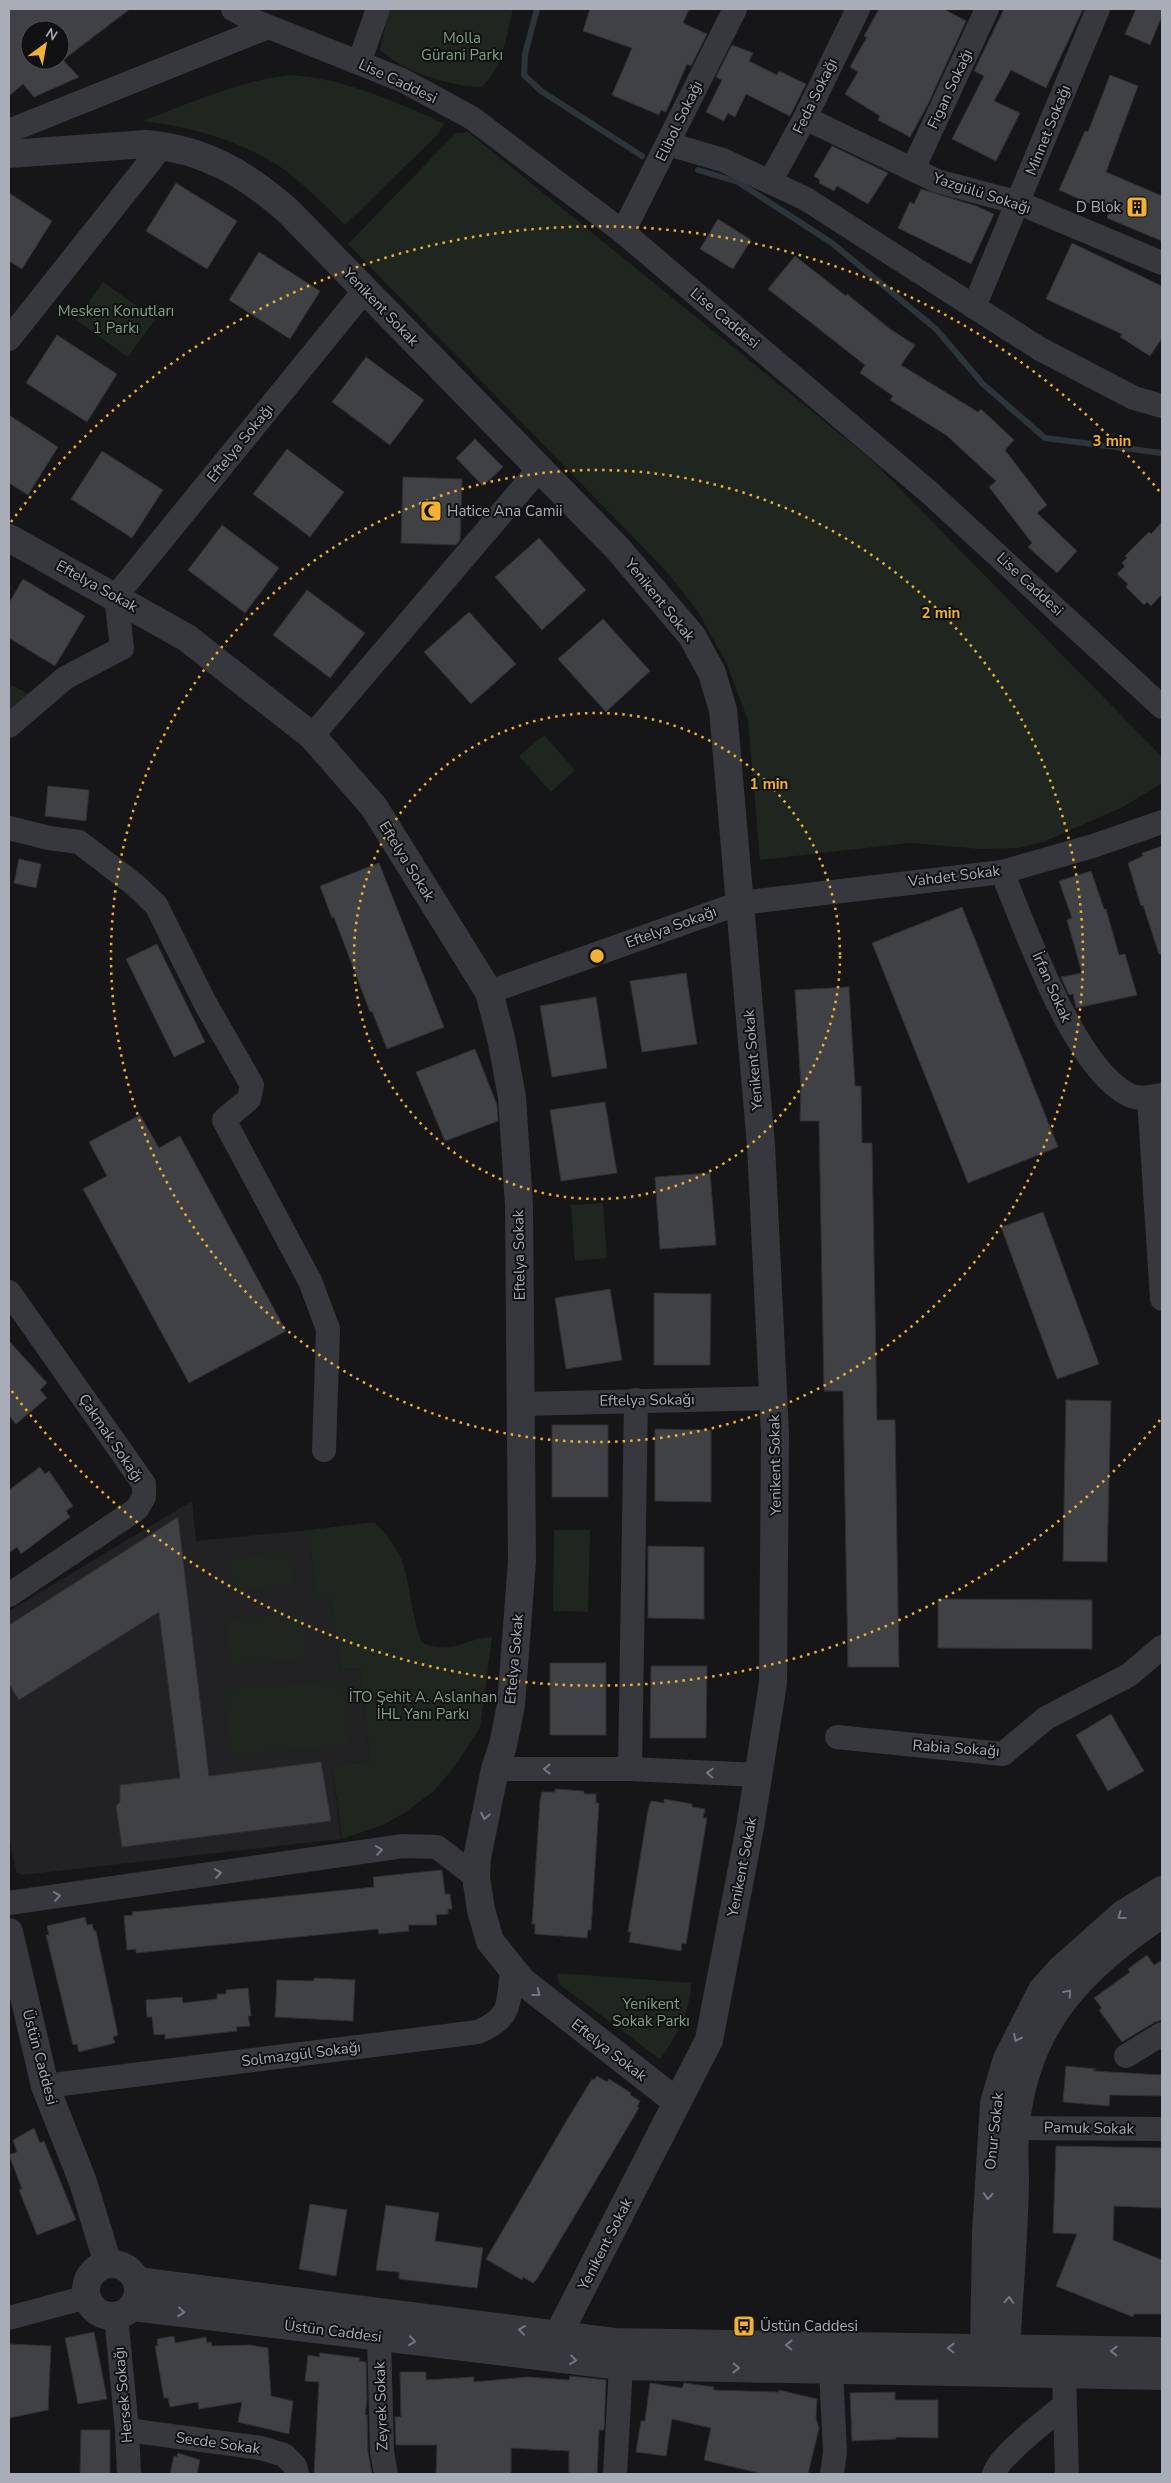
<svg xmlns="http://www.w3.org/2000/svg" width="1171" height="2483" font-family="'Nunito Sans',sans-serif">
  <rect width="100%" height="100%" fill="#161618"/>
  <polygon fill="#222225" points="192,1501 196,1541 309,1530 316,1597 331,1597 341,1670 360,1669 370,1761 332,1765 341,1839 22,1875 16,1872 9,1836 9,1611"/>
  <g fill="#1e261f">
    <path d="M389,9h124c-7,26 -10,59 -31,78 -31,0 -78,-15 -102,-37z"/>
    <path d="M290,75c57,4 102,26 154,48l-6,11 -93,91c-21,-20 -42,-43 -66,-59 -43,-27 -88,-39 -137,-45 48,-18 97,-40 148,-46z"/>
    <polygon points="468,132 872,460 1162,757 1162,783 1123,807 1043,842 1018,848 980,849 910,843 760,860 748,720 726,662 697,610 666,571 348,244 456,133"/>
    <polygon points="103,282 155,319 128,357 76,320"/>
    <polygon points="9,684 35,697 9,719"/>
    <polygon points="544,735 575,770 551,792 519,756"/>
    <polygon points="603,1203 607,1258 575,1261 571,1205"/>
    <path d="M374,1522c12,12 26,28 30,45 7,25 8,51 18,76 33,12 40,-4 70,-6l-12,90 -25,39 -21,25 -30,22 -19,11 -43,15 -10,-74 38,-4 -10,-92 -19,1 -10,-72h-15l-7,-68z"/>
    <polygon points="554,1530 590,1530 588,1612 553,1611"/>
    <polygon points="290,1551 294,1584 234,1592 229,1559"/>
    <polygon points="303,1613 306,1659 229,1665 226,1619"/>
    <polygon points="343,1680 349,1745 230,1755 224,1689"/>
    <path d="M557,1973l134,10c-1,29 -14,53 -31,76l-101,-75z"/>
  </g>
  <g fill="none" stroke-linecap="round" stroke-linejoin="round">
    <g stroke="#2c353c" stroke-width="6">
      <polyline points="537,9 525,54 524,75 541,91 642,156"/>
      <polyline points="698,170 738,182 832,243 936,329 983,384 1045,438 1162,453"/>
    </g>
  </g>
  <g fill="#404145" stroke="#303034" fill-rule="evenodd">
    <path d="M9,9h121l-67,51 16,17 -45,20 -11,-13 -14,12zM30,30h30v30h-30z"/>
    <polygon points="590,9 689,9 683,23 707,34 691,66 687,64 666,112 661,110 659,115 612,95 632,48 583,31"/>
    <polygon points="879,9 944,9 966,21 927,106 910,137 878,120 880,116 845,94 858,72 850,67 867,37 864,36"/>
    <polygon points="1004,9 1083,9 1046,88 1011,70 994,101 1020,113 996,161 952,139 984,76 974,71"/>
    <polygon points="1136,9 1162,9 1162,16 1150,45 1125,34"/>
    <polygon points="732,45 753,53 749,61 777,75 779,71 806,84 790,116 746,94 735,117 728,113 724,121 706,112 722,80 716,77"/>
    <polygon points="1110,75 1138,86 1106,172 1162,196 1162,241 1107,218 1109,212 1059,190 1085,131 1088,132"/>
    <polygon points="832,146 888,173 868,204 837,186 834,191 819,183 820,180 814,176"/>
    <polygon points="176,183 237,221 207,269 146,231"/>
    <polygon points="921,189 976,206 994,214 971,264 898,228 910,202 914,204"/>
    <polygon points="9,193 52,221 22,269 9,261"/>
    <polygon points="718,219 751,240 733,269 700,249"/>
    <polygon points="1072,243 1162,286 1162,338 1150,356 1120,337 1122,334 1046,299"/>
    <polygon points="259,252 320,291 290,339 229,300"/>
    <polygon points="795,256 846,296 847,294 890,329 915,345 901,365 978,412 981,409 1014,440 1005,450 1047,505 1037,513 1077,551 1057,573 1028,547 1032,543 989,487 996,481 946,435 890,400 893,396 860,373 865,365 768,289"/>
    <polygon points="57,335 117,374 87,422 26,383"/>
    <polygon points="366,357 424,400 390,445 332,402"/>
    <polygon points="9,415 58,447 28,495 9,483"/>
    <polygon points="475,439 503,467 483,486 456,458"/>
    <polygon points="287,449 344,492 310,537 253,494"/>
    <polygon points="102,451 163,490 132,538 71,499"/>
    <polygon points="403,477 462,479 460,540 456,545 401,543"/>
    <polygon points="1162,522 1162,594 1151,606 1147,602 1144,605 1126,587 1128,584 1117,574 1125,566 1122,563 1127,558 1125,556 1149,532 1151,534"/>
    <polygon points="222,525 279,568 245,613 188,570"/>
    <polygon points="539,538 586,590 542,630 495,577"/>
    <polygon points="23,579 85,616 55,666 9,638 9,603"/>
    <polygon points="307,590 365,633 330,678 273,635"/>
    <polygon points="469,612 516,664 471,704 424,652"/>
    <polygon points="603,619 650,671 606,712 558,659"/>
    <polygon points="48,786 89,790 86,821 45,816"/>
    <polygon points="1162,846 1162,954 1159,954 1143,905 1141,906 1128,863 1143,856 1142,853"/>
    <polygon points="19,859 41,864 36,888 14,883"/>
    <polygon points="379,863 444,1027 387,1049 372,1011 370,1012 334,917 332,918 320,886"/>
    <polygon points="1091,871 1104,909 1106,909 1119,955 1125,954 1137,995 1076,1008 1073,994 1069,995 1061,977 1082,973 1067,920 1072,918 1059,881"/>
    <polygon points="962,907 1058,1147 968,1183 872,943"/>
    <polygon points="157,944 205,1042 174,1057 126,959"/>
    <polygon points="686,973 697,1044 642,1052 630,981"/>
    <polygon points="849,987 855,1086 861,1086 862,1143 872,1143 877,1420 895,1420 899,1667 848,1667 843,1391 824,1391 819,1121 800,1121 801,1087 795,990"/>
    <polygon points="596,997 607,1068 552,1077 540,1006"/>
    <polygon points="475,1049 497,1105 498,1121 445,1141 416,1072"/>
    <polygon points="605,1102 617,1173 561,1181 550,1110"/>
    <polygon points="140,1115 159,1148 180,1136 286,1331 189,1383 83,1189 107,1176 89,1142"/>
    <polygon points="710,1173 716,1245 660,1249 655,1177"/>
    <polygon points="1043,1212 1099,1364 1057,1379 1001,1227"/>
    <polygon points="610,1289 622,1360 566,1369 555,1298"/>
    <polygon points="654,1293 711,1294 710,1365 654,1365"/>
    <polygon points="9,1341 47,1383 40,1390 47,1398 16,1424 9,1416"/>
    <polygon points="1066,1400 1111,1401 1107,1562 1063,1561"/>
    <rect x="552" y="1425" width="56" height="72"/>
    <polygon points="655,1429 711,1430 711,1502 655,1501"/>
    <polygon points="40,1467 45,1474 49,1471 73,1506 66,1511 70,1517 21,1554 17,1547 9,1553 9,1490"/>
    <polygon points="178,1517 209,1776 321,1762 331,1821 122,1847 116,1806 120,1802 120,1785 180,1778 159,1612 19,1700 9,1684 9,1625"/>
    <polygon points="648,1546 704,1547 704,1619 648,1618"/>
    <polygon points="938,1599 1092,1600 1092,1649 938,1648"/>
    <rect x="550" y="1663" width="56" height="72"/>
    <polygon points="651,1666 707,1666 706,1738 650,1738"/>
    <polygon points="1111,1714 1144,1771 1108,1791 1076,1735"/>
    <polygon points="555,1789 584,1791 584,1794 596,1794 596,1803 599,1803 591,1930 588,1930 587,1938 535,1934 535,1924 532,1924 540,1801 542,1792 555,1792"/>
    <polygon points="664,1799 692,1804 692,1807 705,1809 703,1818 707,1818 686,1944 682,1943 681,1951 629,1942 631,1932 628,1932 648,1810 651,1801 664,1803"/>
    <polygon points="442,1870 445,1894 450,1894 452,1909 448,1909 448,1914 436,1915 437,1925 408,1925 409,1931 379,1934 378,1929 136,1953 136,1949 127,1950 124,1916 133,1915 132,1912 374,1887 373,1877"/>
    <polygon points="85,1917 87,1925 92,1924 94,1931 96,1931 118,2035 113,2037 115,2043 79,2052 77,2044 73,2045 46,1935 49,1935 47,1926"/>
    <polygon points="1147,1955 1154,1965 1162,1960 1162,2020 1155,2022 1122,2042 1099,2010 1102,2008 1094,1998 1130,1972 1128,1969"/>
    <polygon points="314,1978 355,1980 353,2021 275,2017 277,1980 314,1981"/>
    <polygon points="248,1988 251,2016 248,2016 250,2026 236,2027 237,2031 165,2039 165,2034 154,2035 152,2017 147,2017 146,2000 182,1997 183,2003 217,1999 217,1994 226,1994 226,1990"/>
    <polygon points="1066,2066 1096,2069 1093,2071 1162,2075 1162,2096 1110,2095 1109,2106 1063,2102"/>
    <polygon points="597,2076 607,2082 609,2079 631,2093 630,2095 640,2101 637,2107 639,2108 537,2279 533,2283 523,2277 522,2280 486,2259 564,2125 592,2079 594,2080"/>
    <polygon points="34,2128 40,2143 44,2141 76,2220 37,2235 19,2190 22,2189 9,2155 17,2152 13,2140"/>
    <polygon points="1056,2146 1162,2148 1162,2208 1114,2206 1113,2240 1162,2260 1162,2314 1134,2314 1133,2317 1056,2286 1077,2234 1053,2233"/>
    <polygon points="310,2204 347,2210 336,2276 299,2269"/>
    <polygon points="386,2205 439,2213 435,2241 483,2248 477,2288 399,2279 399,2272 376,2270"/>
    <polygon points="94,2332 107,2399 78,2404 65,2338"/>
    <polygon points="174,2336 175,2343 206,2337 207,2343 211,2342 212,2346 250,2345 268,2348 271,2396 293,2401 289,2434 238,2422 242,2402 199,2409 198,2402 170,2407 168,2398 164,2398 155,2346 158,2346 157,2339"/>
    <polygon points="9,2344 51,2346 48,2410 9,2418"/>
    <polygon points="320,2353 360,2358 359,2361 366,2362 367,2399 365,2415 367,2415 368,2452 372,2474 314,2474 319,2382 305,2381 308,2355 319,2357"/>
    <polygon points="400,2372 426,2372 426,2380 474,2377 474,2382 527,2377 569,2380 570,2376 606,2380 604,2430 599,2430 597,2474 569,2473 569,2451 511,2448 511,2474 436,2474 437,2445 396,2445 395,2417 401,2417"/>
    <polygon points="650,2383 682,2388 684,2383 714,2387 713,2390 779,2392 779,2390 817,2399 816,2418 819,2428 808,2474 763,2474 704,2460 711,2428 672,2419 666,2456 636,2452 641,2421 645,2421"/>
    <polygon points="895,2392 895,2400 938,2400 938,2438 896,2437 896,2439 852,2441 850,2393"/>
    <polygon points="81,2430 110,2430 110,2474 80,2474"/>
    <polygon points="178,2453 200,2460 197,2474 170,2474 174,2456 177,2457"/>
  </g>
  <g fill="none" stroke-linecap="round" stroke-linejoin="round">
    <g stroke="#37383d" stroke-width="24">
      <polyline points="233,9 254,21 402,80 472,118 623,232 930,493 1162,707"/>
      <polyline points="359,63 378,9"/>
      <polyline points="805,118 937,181 1019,203 1162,263"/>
      <polyline points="9,131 268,27"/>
      <polyline points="668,144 723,160 806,199 1040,349 1134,398 1162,406"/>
      <polyline points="913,169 987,9"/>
      <polyline points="770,182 805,118 858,9"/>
      <polyline points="623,232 735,9"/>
      <polyline points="974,307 1098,9"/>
      <polyline points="9,339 163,145"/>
      <polyline points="9,726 65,678 122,648 116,596 365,290"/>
      <polyline points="312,736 539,469"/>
      <polyline points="9,828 49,838 79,842 135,885 156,905 205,1003 252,1085 249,1099 224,1120 310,1281 328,1329 324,1450"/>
      <path d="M1002,872c24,57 71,195 127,223 10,5 22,2 33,0"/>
      <polyline points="489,992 740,903 1002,872 1093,846 1162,822"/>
      <polyline points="1149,1098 1162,1299"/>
      <polyline points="9,1292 144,1484 144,1497 137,1509 9,1595"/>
      <polyline points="521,1404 773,1398"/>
      <polyline points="837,1737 1003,1754 1046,1718 1129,1675 1162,1647"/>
      <polyline points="495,1769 630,1769 758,1775"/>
      <polyline points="630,1769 636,1400"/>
      <polyline points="9,1903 403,1846 437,1847 476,1877"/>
      <polyline points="1126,2056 1162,2034"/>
      <path d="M45,2086l433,-54c35,-15 30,-29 34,-63"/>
      <polyline points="1015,2128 1162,2129"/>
      <polyline points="116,2316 127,2430 129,2474"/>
      <polyline points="9,2318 87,2297"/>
      <polyline points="379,2337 382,2452 386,2474"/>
      <polyline points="831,2370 835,2452 832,2474"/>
      <polyline points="1064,2374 1067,2474"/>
      <polyline points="127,2430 261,2448 284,2455 295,2466 297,2474"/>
      <polyline points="615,2474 621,2366"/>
      <path d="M994,2474c5,-18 53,-54 69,-68"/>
    </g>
    <g stroke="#37383d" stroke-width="28">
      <path d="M9,154l137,-10c57,5 99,29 142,67l330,338 74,87 20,37 11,37 38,435 14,289 -2,249 -23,144 -41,213 -151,295"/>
      <polyline points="9,538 187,638 312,736 374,807 489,992 501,1038 512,1097 519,1205 522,1561 511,1705 503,1745 495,1769 477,1858 476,1877 481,1910 490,1941 522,1981 677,2102"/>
      <polyline points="9,1932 45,2086 83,2182 108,2264"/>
      <circle cx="112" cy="2290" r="26"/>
      <polyline points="137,2281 614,2342 1162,2351"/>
      <polyline points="133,2307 621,2366 1162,2376"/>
      <polyline points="984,2349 986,2233 994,2103 1007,2059 1042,1990 1060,1970 1123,1914 1162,1890"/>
      <path d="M1006,2349c3,-55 8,-111 9,-166 0,-20 -2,-40 1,-61 11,-99 66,-155 146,-208"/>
    </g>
  </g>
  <defs><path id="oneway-chevron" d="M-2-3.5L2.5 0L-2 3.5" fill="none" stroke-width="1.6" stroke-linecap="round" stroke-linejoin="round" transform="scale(1.25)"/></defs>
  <g stroke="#757881">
    <use href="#oneway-chevron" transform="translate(547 1769) rotate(-180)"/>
    <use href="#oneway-chevron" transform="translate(710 1773) rotate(-177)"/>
    <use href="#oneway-chevron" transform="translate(485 1816) rotate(101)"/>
    <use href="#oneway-chevron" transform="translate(379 1850) rotate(-9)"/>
    <use href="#oneway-chevron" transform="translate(218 1873) rotate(-8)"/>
    <use href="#oneway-chevron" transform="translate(57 1896) rotate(-8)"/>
    <use href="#oneway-chevron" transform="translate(1121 1916) rotate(144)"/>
    <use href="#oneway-chevron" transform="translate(537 1993) rotate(38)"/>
    <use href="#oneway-chevron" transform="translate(1068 1993) rotate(-50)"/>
    <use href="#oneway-chevron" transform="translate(1017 2038) rotate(115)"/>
    <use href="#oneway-chevron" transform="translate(988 2196) rotate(93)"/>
    <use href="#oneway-chevron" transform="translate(1009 2300) rotate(-87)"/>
    <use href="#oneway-chevron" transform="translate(181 2312) rotate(6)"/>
    <use href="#oneway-chevron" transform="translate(522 2330) rotate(-173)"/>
    <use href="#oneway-chevron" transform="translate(412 2341) rotate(7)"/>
    <use href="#oneway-chevron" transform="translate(789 2345) rotate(-179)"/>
    <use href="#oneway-chevron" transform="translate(951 2348) rotate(-179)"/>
    <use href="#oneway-chevron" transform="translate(1114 2351) rotate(-179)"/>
    <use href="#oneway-chevron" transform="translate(573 2360) rotate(7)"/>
    <use href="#oneway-chevron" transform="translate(736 2368) rotate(1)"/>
  </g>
  <g fill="none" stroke="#f2b134" stroke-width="2.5" stroke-dasharray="2.5 5">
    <circle cx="597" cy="956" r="243"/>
    <circle cx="597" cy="956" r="486"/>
    <path d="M1160 1420A729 729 0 0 1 11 1390M11 522A729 729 0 0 1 1160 492"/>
  </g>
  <defs>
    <g id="building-square" transform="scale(1.125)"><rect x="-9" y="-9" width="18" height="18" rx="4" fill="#f2b134" stroke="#111113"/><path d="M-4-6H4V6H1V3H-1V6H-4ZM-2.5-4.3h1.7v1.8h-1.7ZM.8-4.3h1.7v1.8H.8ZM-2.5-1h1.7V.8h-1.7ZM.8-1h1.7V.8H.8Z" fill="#111"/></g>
    <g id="mosque-square" transform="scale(1.125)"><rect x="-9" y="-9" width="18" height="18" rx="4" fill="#f2b134" stroke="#111113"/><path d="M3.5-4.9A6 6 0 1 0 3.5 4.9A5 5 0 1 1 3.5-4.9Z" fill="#111"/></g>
    <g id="bus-square" transform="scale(1.125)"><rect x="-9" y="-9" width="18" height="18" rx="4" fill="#f2b134" stroke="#111113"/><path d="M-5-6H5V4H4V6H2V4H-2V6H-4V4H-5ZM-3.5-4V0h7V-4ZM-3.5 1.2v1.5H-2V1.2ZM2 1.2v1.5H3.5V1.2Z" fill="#111"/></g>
  </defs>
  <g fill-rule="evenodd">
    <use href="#building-square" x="1137" y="207"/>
    <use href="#mosque-square" x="431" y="511"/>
    <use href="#bus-square" x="744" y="2326"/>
  </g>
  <g text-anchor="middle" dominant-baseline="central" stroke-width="4" stroke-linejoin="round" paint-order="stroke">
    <g font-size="15" fill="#7fa381" stroke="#111113">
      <text x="462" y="38">Molla<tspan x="462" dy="17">Gürani Parkı</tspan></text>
      <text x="116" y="311">Mesken Konutları<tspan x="116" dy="17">1 Parkı</tspan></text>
      <text x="423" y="1697">İTO Şehit A. Aslanhan<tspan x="423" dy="17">İHL Yanı Parkı</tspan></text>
      <text x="651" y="2004">Yenikent<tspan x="651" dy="17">Sokak Parkı</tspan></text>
    </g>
    <g font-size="15" fill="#a8adb8" stroke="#111113">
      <text transform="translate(398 81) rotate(25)">Lise Caddesi</text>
      <text transform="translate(950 89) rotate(-65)">Figan Sokağı</text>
      <text transform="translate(815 96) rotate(-64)">Feda Sokağı</text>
      <text transform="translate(679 121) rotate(-64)">Elibol Sokağı</text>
      <text transform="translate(1048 130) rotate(-68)">Minnet Sokağı</text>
      <text transform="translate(982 193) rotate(18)">Yazgülü Sokağı</text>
      <text transform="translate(381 307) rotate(46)">Yenikent Sokak</text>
      <text transform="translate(725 318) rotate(40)">Lise Caddesi</text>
      <text transform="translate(240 443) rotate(-51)">Eftelya Sokağı</text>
      <text transform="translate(1030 584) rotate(43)">Lise Caddesi</text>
      <text transform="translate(97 586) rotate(29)">Eftelya Sokak</text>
      <text transform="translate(660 600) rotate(51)">Yenikent Sokak</text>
      <text transform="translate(407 861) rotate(58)">Eftelya Sokak</text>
      <text transform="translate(954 876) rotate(-7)">Vahdet Sokak</text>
      <text transform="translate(671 927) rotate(-20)">Eftelya Sokağı</text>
      <text transform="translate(1052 987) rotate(66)">İrfan Sokak</text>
      <text transform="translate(753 1060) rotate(-95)">Yenikent Sokak</text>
      <text transform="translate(519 1255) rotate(-91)">Eftelya Sokak</text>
      <text transform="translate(647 1400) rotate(-1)">Eftelya Sokağı</text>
      <text transform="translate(111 1438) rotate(56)">Çakmak Sokağı</text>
      <text transform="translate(775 1465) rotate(-91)">Yenikent Sokak</text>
      <text transform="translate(514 1659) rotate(-85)">Eftelya Sokak</text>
      <text transform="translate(956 1748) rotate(4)">Rabia Sokağı</text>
      <text transform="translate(742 1867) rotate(-79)">Yenikent Sokak</text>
      <text transform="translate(609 2050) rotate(38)">Eftelya Sokak</text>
      <text transform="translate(301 2054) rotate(-7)">Solmazgül Sokağı</text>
      <text transform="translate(40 2057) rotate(75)">Üstün Caddesi</text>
      <text transform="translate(1089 2128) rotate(1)">Pamuk Sokak</text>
      <text transform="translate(994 2131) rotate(-84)">Onur Sokak</text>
      <text transform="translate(605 2244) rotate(-63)">Yenikent Sokak</text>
      <text transform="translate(333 2331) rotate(7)">Üstün Caddesi</text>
      <text transform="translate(123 2395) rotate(-95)">Hersek Sokağı</text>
      <text transform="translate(381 2406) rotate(-92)">Zeyrek Sokak</text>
      <text transform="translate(218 2443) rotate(8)">Secde Sokak</text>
    </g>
    <g font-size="15" fill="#a8adb8" stroke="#111113" text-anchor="start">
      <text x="1121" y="207" text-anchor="end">D Blok</text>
      <text x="447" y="511">Hatice Ana Camii</text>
      <text x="760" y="2326">Üstün Caddesi</text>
    </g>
  </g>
  <circle cx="597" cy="956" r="8" fill="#f2b134" stroke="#111113" stroke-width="2.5"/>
  <g font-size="15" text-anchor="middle" font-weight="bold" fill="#f2b134" stroke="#111113" stroke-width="4" stroke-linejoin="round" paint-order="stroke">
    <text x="1112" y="446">3 min</text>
    <text x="941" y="618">2 min</text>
    <text x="769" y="789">1 min</text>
  </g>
  <rect width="1171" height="2483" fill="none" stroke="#a8adb8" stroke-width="20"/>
  <g transform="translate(45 45) rotate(32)"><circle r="24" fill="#111113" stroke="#4d4f55"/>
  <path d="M0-4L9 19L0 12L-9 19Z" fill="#f2b134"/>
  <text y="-8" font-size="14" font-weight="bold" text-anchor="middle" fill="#a8adb8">N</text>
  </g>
</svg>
